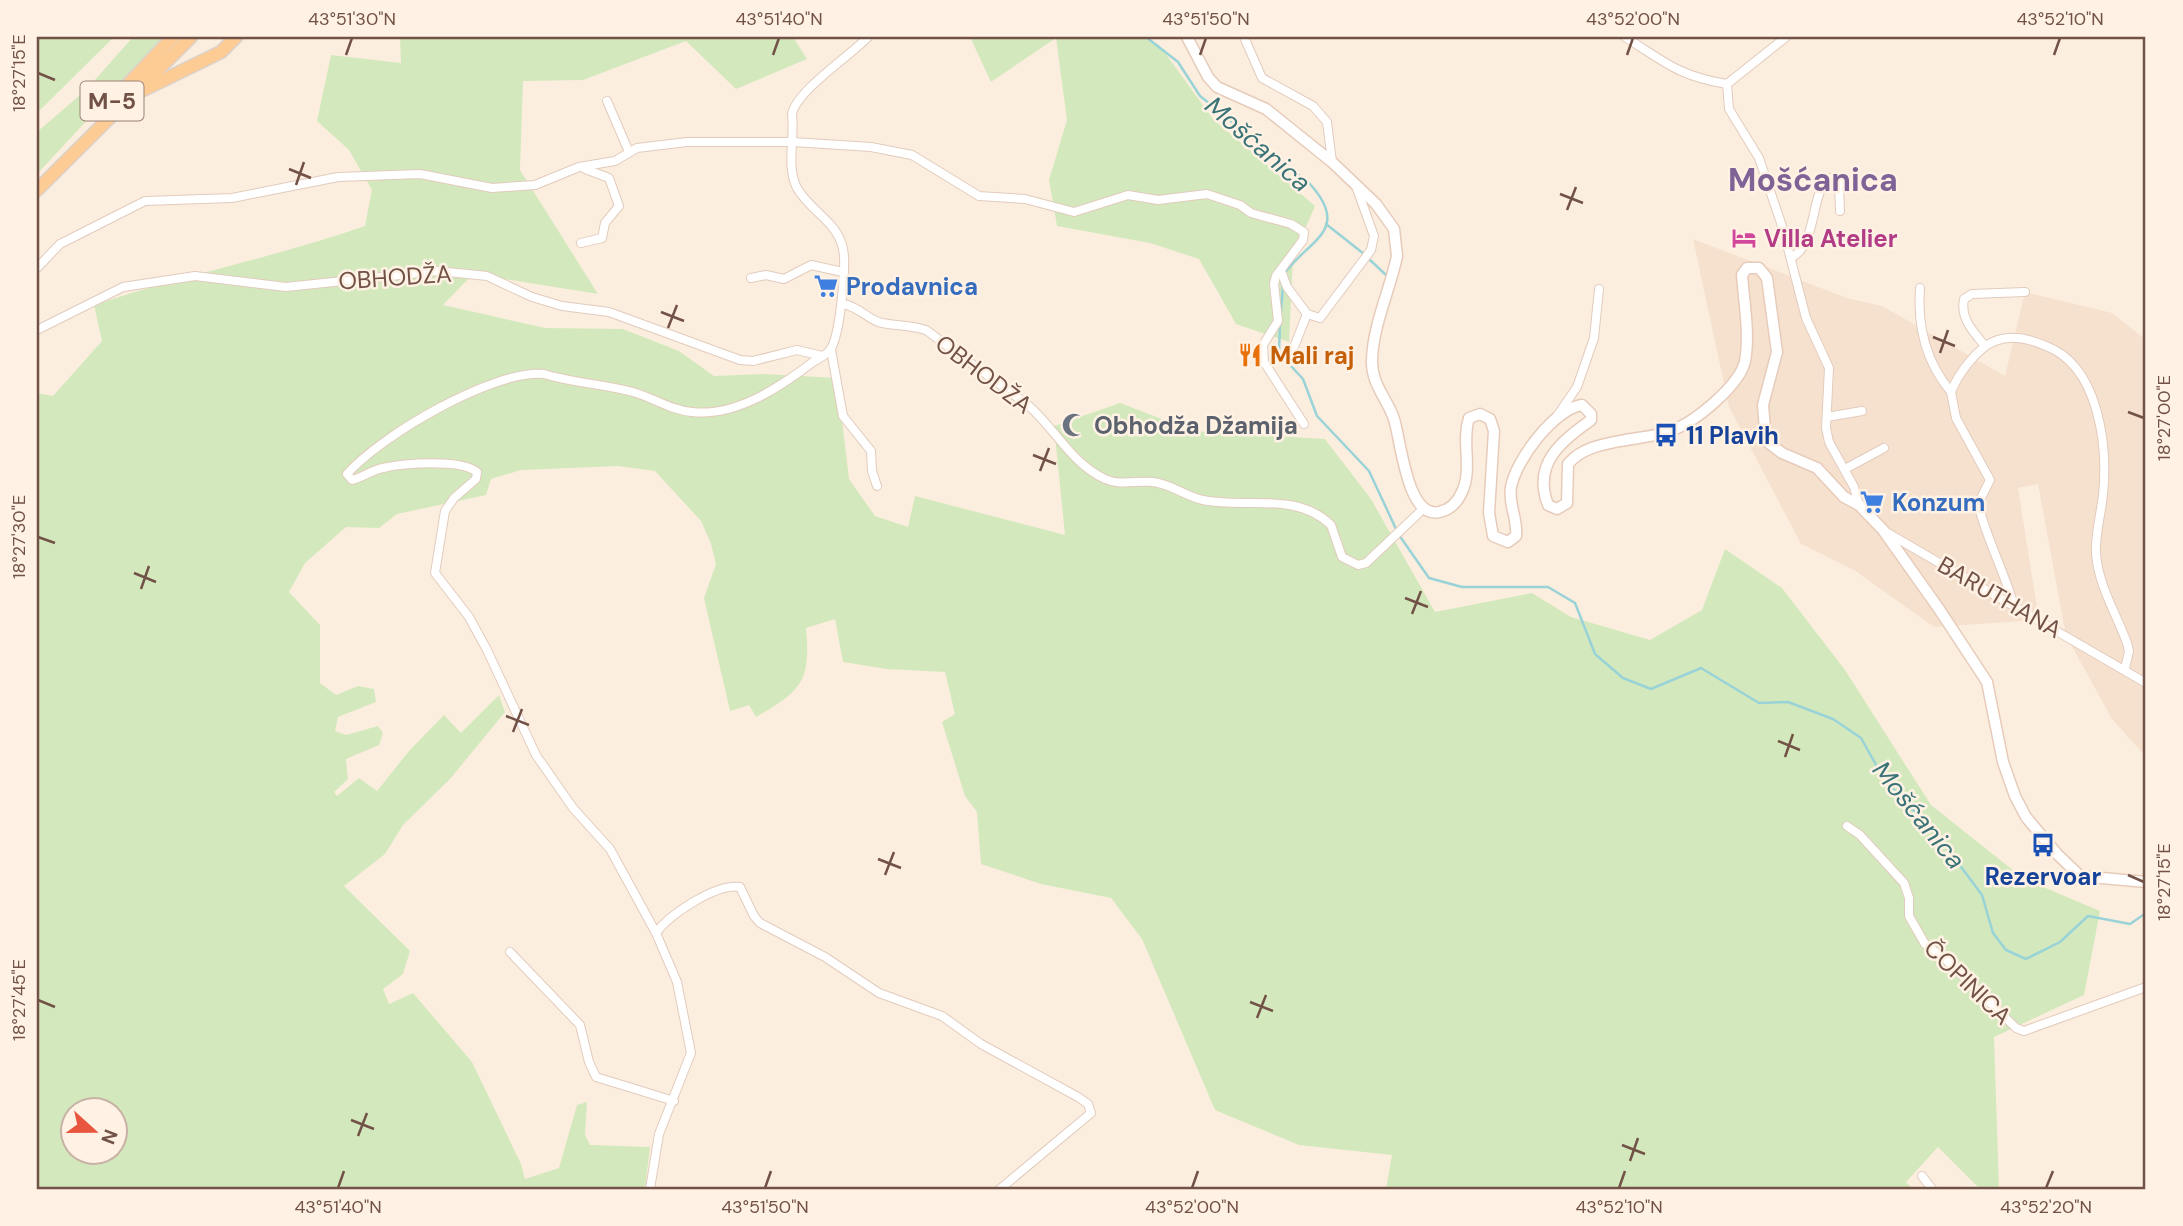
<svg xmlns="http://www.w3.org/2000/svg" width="2183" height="1226" font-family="'DM Sans',sans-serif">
  <rect width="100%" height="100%" fill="#fceede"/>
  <polygon fill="#f6e1cf" points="1693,239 1847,298 1882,306 2005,376 2025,292 2112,313 2146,340 2146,757 2112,719 2066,636 2038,484 2018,488 2039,620 1934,627 1854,570 1801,544 1729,407"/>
  <g fill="#d3e9bd" fill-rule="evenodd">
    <polygon points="37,37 114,37 37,113"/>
    <polygon points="133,37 165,37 37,174 37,132 86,90"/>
    <path d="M400,37h393l14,22 -71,30 -50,-48 -103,39 -60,1 -3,89 78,124 -125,-20 -30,31 102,23 78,1 56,22 35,25 49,-2 74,4 12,101 26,37 33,11 7,-31 150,39 -11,-109 66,-23 73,28 132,8 46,60 64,113 97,-19 39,24 79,23 52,-30 23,-61 57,39 63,82 86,135 93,74 76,32 -16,84 -90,42 5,152h-19l-42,-42 -32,35 7,7h-527l6,-34 -93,-10 -84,-35 -73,-171 -31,-41 -70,-14 -60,-20 -4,-52 -12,-16 -23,-74 13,-8 -10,-42 -58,-3 -44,-7 -8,-43 -29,9c5,54 -5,63 -50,89l-7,-12 -19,6 -26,-113 12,-34 -5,-20 -10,-23 -46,-50 -37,-5 -97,4 -30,9 -5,16 -89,19 -18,14 -33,-1 -41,36 -16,29 31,33v58l16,12 22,-9 16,3 2,13 -38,15 -3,14 11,4 32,-9 5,7 -4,12 -33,14 2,20 -14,13 3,4 22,-18 18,13 32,-40 35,-36 17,18 38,-38 6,17 -55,67 -47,46 -18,29 -41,32 66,65 -7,23 -20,15 6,15 24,-11 59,69 49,102 4,15 34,-11 18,-63 10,-3 -2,33 5,10 60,2 -5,42h-608v-796l16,3 49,-55 -8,-36c90,-30 182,-48 271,-79l7,-36 -23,-40 -32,-29 14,-66 70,8zM74,1110h42v42h-42z"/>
    <polygon points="970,37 1146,37 1160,46 1213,119 1315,206 1293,257 1289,342 1236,324 1199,259 1150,243 1057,226 1049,180 1067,120 1056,38 991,82"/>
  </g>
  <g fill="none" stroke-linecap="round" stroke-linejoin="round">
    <g stroke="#99d3d7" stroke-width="2.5">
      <path d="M1146,37l32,25 22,34 110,88c42,47 -2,56 -26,90"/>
      <polyline points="1326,224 1364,254"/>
      <polyline points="1370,260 1386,275"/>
      <polyline points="1281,312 1283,284"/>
      <polyline points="1280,322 1279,353 1303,379 1317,416 1369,471 1396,529"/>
      <polyline points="1399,535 1429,578 1462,587 1548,587 1575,603 1595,654 1623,678 1651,689 1701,668 1759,703 1788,702 1833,719 1861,738 1884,779 1941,840 1982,895 1993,933 2006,950 2026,959 2060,942 2088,916 2130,924 2146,913"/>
    </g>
    <g stroke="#e2cbbd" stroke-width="10">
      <g id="street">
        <polyline points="1244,37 1262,78 1313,106 1327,122 1332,162"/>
        <path d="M1625,37c40,25 53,39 102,47l2,25 30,49 24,71 23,89 23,50 -3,60 3,14 25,45 5,18"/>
        <polyline points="1727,84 1786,37"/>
        <polyline points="607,101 629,152"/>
        <polyline points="581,243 602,238 605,223 619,206 609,178 585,169"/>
        <path d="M1791,258c28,-15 18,-66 39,-80l9,4 1,29"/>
        <polyline points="37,268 60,244 145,201 232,198 338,177 420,174 492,188 535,185 579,167 615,161 637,148 687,142 793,142 871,147 912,155 979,196 1025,199 1074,212 1128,195 1158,200 1207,194 1240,205 1251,213 1291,224 1304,232 1303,240 1276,276 1274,284 1278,321 1263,345 1264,362 1304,424"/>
        <polyline points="1281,271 1287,287 1307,314 1320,318 1371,250 1374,236 1356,186"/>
        <polyline points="751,278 766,275 784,279 811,265 843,272"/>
        <path d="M1920,288c-3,39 6,74 31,104"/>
        <path d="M843,304c17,3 25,16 39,19 16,3 28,2 44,7l103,76c27,24 42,57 76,73 15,7 32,1 48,3 18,2 32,14 50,18 42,9 93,-9 128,25l11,32 16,8 8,-2 57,-54"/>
        <polyline points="37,330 123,287 195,276 286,287 438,271 487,276 532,297 562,306 609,312 740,360 753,361 797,350 822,356"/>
        <path d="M1985,346c-12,-15 -25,-27 -21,-47l8,-5 53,-2"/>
        <polyline points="831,350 843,416 871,451 872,471 877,486"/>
        <polyline points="1292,352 1307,314"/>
        <polyline points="1557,416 1577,387 1594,338 1599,289"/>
        <polyline points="1827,417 1862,411"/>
        <polyline points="1845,469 1884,448"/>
        <polyline points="1886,532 2146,683"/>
        <path d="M2014,606c-10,-35 -27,-66 -36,-102l12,-24 -34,-62 -5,-26c7,-18 26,-44 44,-51 17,-7 34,-2 51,5 53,20 62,100 57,149 -2,19 -8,39 -7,58 2,32 20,60 31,90l2,8 -4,18"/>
        <polyline points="1847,826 1860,835 1904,883 1909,898 1909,916 1925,944 1945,959 2016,1028 2024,1031 2146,987"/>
        <path d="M656,933c13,-18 60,-50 84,-46l14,29 6,7 65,34 54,36 63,23 39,28 97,53 10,7 3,9 -91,76"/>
        <polyline points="510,952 580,1025 589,1062 596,1077 674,1101"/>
        <polyline points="1922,1176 1932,1189"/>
        <path d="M650,1189l9,-55 32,-81 -14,-71 -21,-49 -46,-84 -37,-41 -37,-53 -49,-105 -18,-33 -34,-44 10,-62 9,-13 22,-19 1,-7c-16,-13 -73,-9 -94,-4 -11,2 -20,9 -31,12l-5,-6c33,-38 147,-105 197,-100 29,9 59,10 89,18 21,6 37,18 59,20 44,5 88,-25 121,-50 5,-3 13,-7 17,-12 10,-13 15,-76 14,-94 -2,-33 -33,-43 -47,-68 -11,-21 -2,-50 -5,-74 5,-24 58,-58 76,-77"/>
      </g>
    </g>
    <g stroke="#e7cbba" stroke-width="13">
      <path id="secondary" d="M1187,37l21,40 9,10 49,22 66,53 44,42 18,25 3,27c-7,34 -24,69 -25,104 -1,24 15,38 22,59 7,22 13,100 45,93 11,-2 18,-9 23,-20 11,-24 -1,-50 7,-74l11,-4 10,5 4,12 -5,82 4,23 15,6 8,-6c2,-17 -8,-32 -5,-49 5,-27 43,-78 71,-82l9,9v6c-29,21 -59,43 -43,85l9,4 10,-6 1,-39c14,-17 37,-20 58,-24 16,-3 33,-4 47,-10 23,-9 67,-45 72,-69 5,-27 -1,-58 -3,-86l5,-7h12l8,10 10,74 -14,53 3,36 16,12 35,15 27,29 15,8 24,25 56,79 48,73 16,80 12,34 11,21 31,37 23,22 66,6"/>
    </g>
    <g stroke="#dad2cf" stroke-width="15">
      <g id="primary">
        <polyline points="141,91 221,52 236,37"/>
        <polyline points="99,115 173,37"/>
        <polyline points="37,190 191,37"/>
      </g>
    </g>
    <use href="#street" stroke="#fff" stroke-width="8"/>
    <use href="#secondary" stroke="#fff" stroke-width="10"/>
    <use href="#primary" stroke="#fdcc95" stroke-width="12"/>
  </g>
  <path fill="none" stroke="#725246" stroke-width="2.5" d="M346,55l6,-17M773,55l6,-17M1200,55l6,-17M1627,55l6,-17M2054,55l6,-17M38,73l17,7M289,169l22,9M296,185l8,-23M1560,194l23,9M1567,210l9,-23M661,312l23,9M668,328l9,-23M1933,337l22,9M1940,353l8,-23M2128,412l16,6M1033,455l23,9M1040,471l9,-23M38,537l17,6M134,573l22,9M141,589l8,-23M1405,598l23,9M1412,614l9,-23M506,716l23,9M513,732l9,-23M1778,741l22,9M1785,757l8,-23M878,859l23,9M885,875l9,-23M2128,875l16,7M38,1000l17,7M1250,1002l23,9M1257,1018l9,-23M351,1120l23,9M358,1136l9,-23M1622,1145l23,9M1630,1161l8,-23M338,1188l6,-17M765,1188l6,-17M1192,1188l6,-17M1619,1188l6,-17M2046,1188l7,-17"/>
  <defs>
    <g id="hotel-bare" transform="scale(1.89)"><path d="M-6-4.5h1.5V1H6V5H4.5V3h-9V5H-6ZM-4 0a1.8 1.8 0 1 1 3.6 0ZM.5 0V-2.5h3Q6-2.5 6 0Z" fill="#d1479c" stroke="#fff2e4" stroke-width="2.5" paint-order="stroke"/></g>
    <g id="supermarket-bare" transform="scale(1.89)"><path d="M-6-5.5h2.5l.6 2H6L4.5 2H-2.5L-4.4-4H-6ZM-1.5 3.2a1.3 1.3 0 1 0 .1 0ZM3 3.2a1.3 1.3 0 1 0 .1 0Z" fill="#3f7fe0" stroke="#fff2e4" stroke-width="2.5" paint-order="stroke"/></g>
    <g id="restaurant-bare" transform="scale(1.89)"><path d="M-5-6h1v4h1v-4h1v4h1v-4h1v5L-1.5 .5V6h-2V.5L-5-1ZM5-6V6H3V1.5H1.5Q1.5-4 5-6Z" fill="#e8710a" stroke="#fff2e4" stroke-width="2.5" paint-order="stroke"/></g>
    <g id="mosque-bare" transform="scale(1.89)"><path d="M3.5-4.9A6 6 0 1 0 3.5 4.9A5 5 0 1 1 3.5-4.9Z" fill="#6b7280" stroke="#fff2e4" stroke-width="2.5" paint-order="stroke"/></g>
    <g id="bus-bare" transform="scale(1.89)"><path d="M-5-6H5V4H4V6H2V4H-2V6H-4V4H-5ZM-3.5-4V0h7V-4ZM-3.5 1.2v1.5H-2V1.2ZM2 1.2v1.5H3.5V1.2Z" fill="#1a4fb4" stroke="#fff2e4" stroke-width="2.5" paint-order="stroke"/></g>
  </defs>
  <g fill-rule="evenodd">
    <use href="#hotel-bare" x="1744" y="238"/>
    <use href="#supermarket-bare" x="826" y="286"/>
    <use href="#restaurant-bare" x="1250" y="355"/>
    <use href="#mosque-bare" x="1074" y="425"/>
    <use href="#bus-bare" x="1666" y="435"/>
    <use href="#supermarket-bare" x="1872" y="502"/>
    <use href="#bus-bare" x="2043" y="845"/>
  </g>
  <g text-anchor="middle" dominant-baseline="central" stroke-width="5" stroke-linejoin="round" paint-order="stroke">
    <rect fill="#fff2e4" stroke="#9c8275" stroke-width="2" x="80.5" y="81.5" width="63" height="39" rx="5"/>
    <g font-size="23" font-weight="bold" fill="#725246">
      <text x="112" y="101">M-5</text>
    </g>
    <g font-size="24" font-weight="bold" fill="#b23c85" stroke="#fff2e4" text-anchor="start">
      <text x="1764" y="238">Villa Atelier</text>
    </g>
    <g font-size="24" fill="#725246" stroke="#fff2e4">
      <text transform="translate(395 277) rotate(-4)">OBHODŽA</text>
      <text transform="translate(984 374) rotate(37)">OBHODŽA</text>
      <text transform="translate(2000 597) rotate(30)">BARUTHANA</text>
      <text transform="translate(1968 982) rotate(44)">ČOPINICA</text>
    </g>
    <g font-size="24" font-weight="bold" fill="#366cbe" stroke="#fff2e4" text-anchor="start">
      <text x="846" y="286">Prodavnica</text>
      <text x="1892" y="502">Konzum</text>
    </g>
    <g font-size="24" font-weight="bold" fill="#c56008" stroke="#fff2e4" text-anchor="start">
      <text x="1270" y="355">Mali raj</text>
    </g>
    <g font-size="24" font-weight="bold" fill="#5b616d" stroke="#fff2e4" text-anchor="start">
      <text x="1094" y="425">Obhodža Džamija</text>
    </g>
    <g font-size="24" font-weight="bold" fill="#164399" stroke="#fff2e4" text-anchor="start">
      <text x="1686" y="435">11 Plavih</text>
      <text x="2043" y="876" text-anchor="middle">Rezervoar</text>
    </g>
    <g font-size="26" font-style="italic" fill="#3a7478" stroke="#fff2e4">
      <text transform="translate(1258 144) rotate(41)">Mošćanica</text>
      <text transform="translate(1919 815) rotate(51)">Mošćanica</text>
    </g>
    <g font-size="32" font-weight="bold" fill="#7f6296" stroke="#fff2e4">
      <text x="1813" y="180">Mošćanica</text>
    </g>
  </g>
  <rect width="2183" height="1226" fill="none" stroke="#fff2e4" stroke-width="77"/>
  <g transform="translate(94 1131) rotate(111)"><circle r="33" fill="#fff2e4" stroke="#c7b2a5" stroke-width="2"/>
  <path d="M0-5L12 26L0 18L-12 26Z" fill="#e95640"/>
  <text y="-10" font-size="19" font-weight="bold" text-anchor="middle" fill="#725246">N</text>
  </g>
  <rect x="38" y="38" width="2106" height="1150" fill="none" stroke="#725246" stroke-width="2.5"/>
  <g font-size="18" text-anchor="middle" fill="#725246">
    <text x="352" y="25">43°51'30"N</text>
    <text x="779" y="25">43°51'40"N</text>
    <text x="1206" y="25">43°51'50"N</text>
    <text x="1633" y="25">43°52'00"N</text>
    <text x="2060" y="25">43°52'10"N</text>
    <text transform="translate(19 73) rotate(-90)" y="6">18°27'15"E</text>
    <text transform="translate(2164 418) rotate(-90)" y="6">18°27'00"E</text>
    <text transform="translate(19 537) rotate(-90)" y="6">18°27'30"E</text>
    <text transform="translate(2164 882) rotate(-90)" y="6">18°27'15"E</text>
    <text transform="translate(19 1000) rotate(-90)" y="6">18°27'45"E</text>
    <text x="338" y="1213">43°51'40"N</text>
    <text x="765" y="1213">43°51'50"N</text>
    <text x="1192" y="1213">43°52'00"N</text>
    <text x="1619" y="1213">43°52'10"N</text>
    <text x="2046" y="1213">43°52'20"N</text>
  </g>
</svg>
